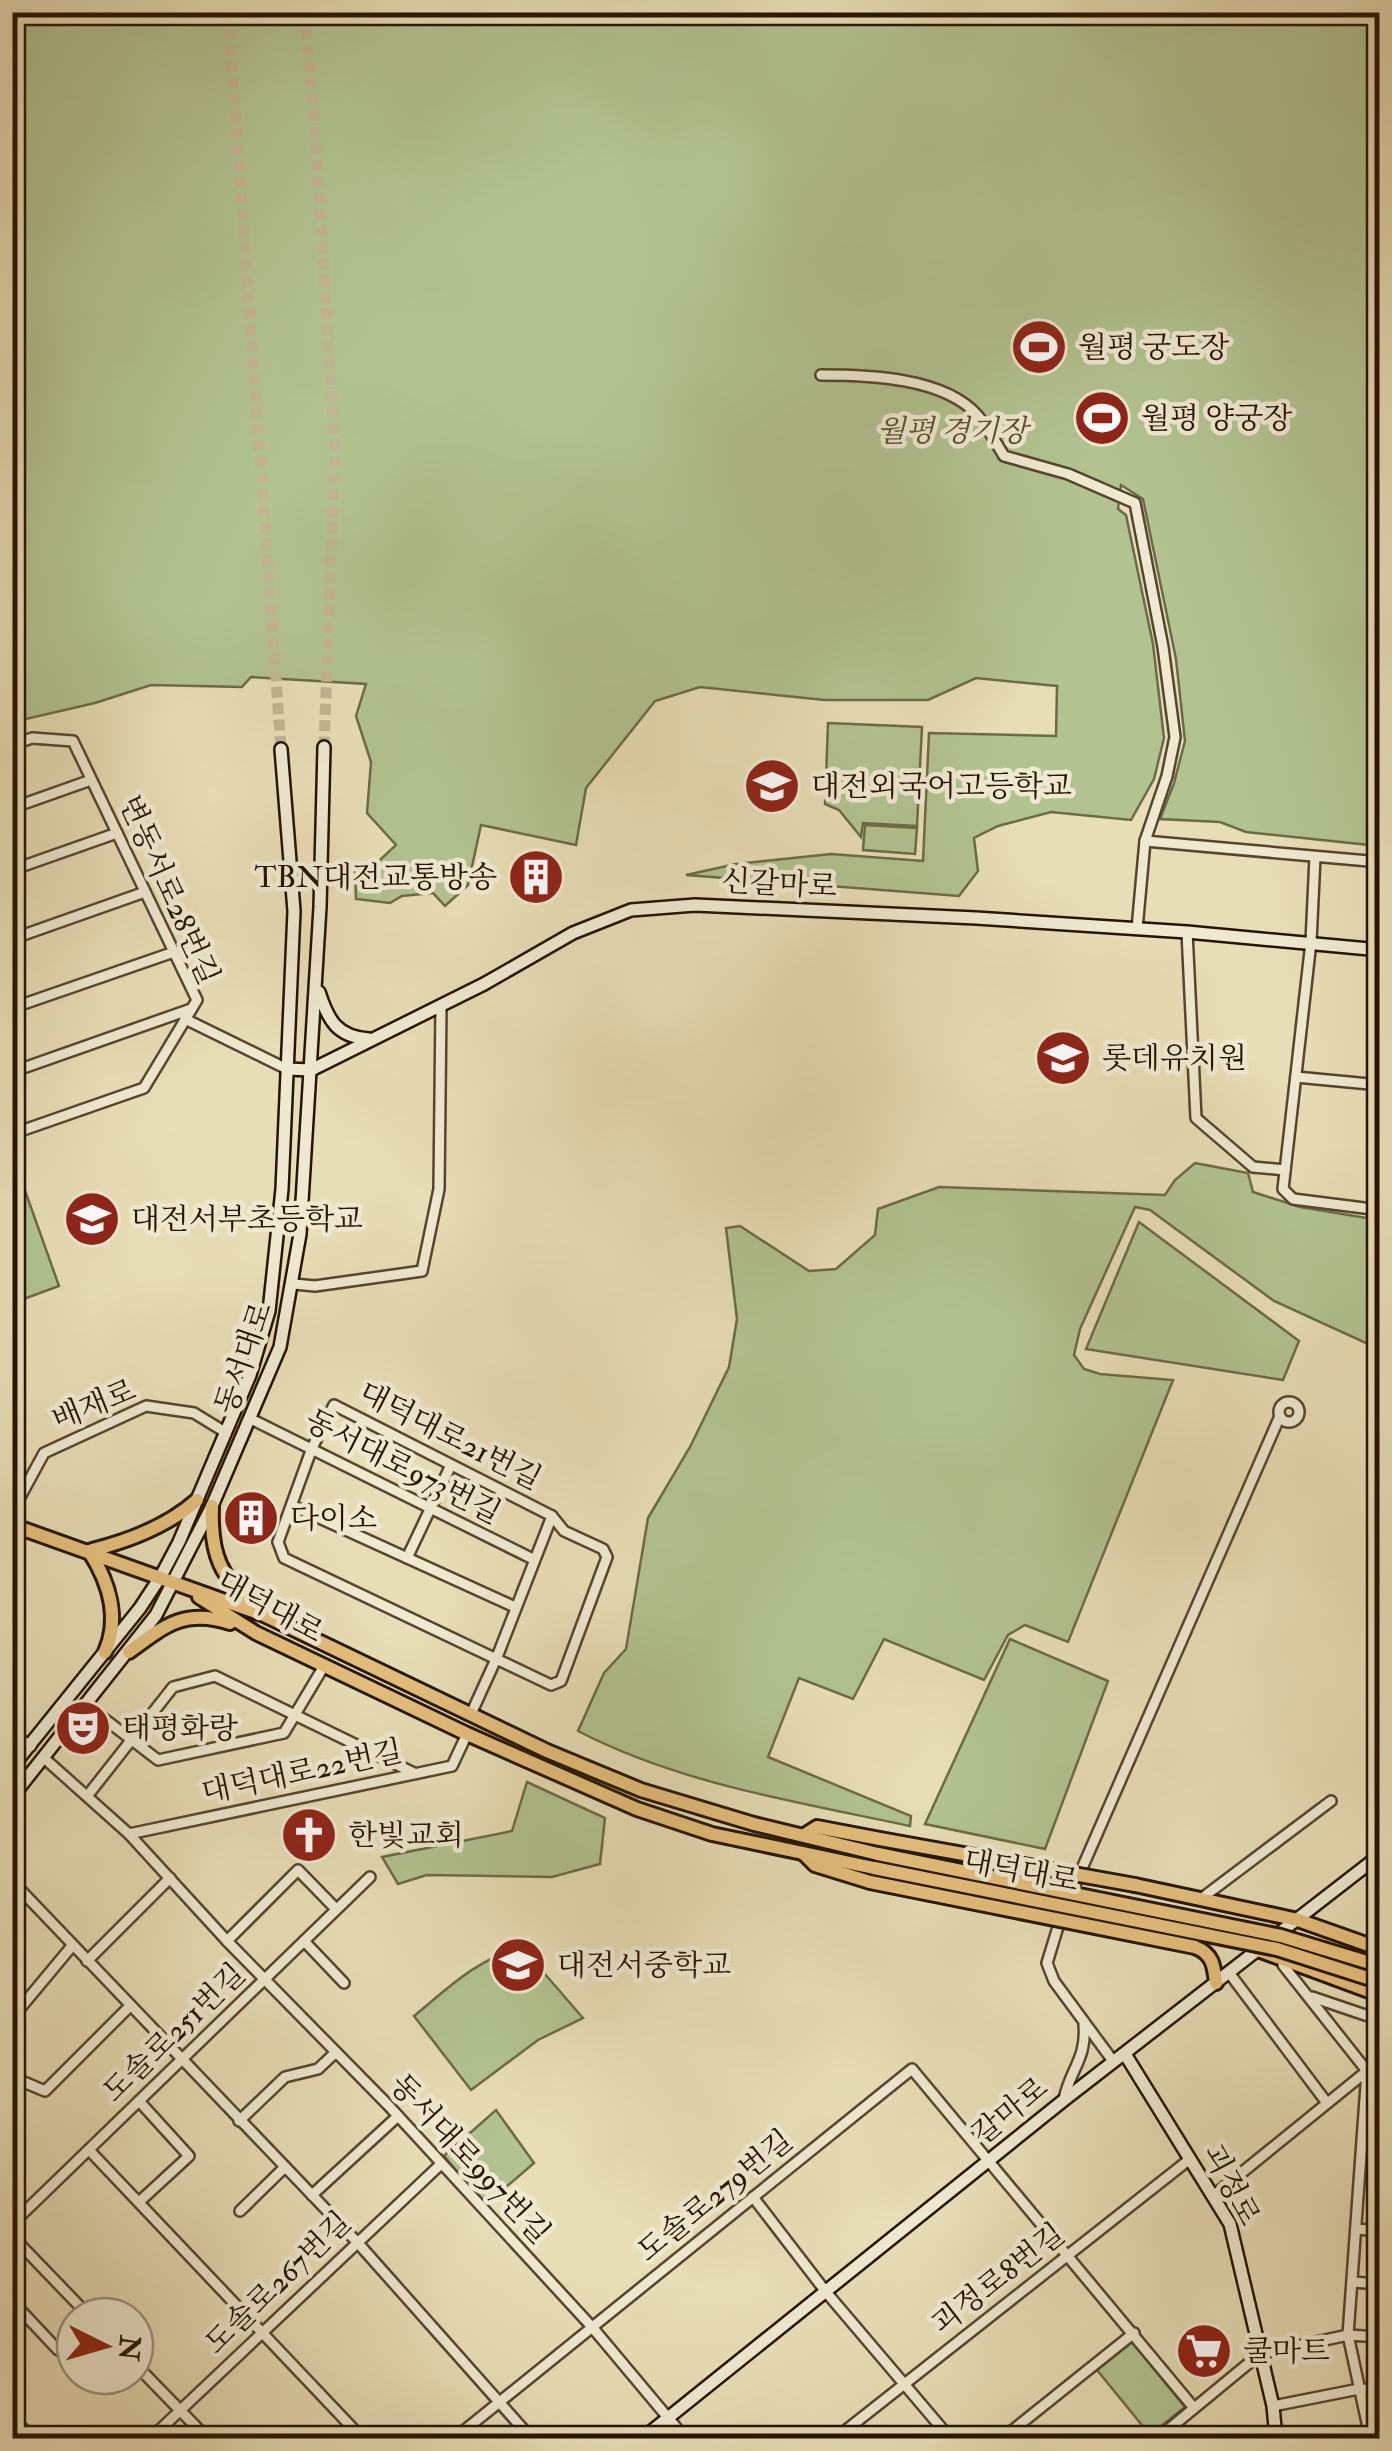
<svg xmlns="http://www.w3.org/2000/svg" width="1392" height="2451" font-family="'IM FELL Double Pica','Noto Serif KR',serif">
  <rect width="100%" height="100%" fill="#e7ddb6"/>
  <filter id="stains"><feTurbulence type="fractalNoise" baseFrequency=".002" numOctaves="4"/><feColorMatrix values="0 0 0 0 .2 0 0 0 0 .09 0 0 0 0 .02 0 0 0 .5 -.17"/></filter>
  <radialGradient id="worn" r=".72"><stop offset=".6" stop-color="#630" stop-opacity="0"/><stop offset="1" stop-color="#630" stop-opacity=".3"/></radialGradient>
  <g fill="#b2c291" stroke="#6c6b48" stroke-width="2.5">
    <polygon points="12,13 1379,13 1379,846 1246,832 1220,822 1160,819 1174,783 1185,741 1176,659 1143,499 1121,485 1118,509 1126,515 1153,644 1164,738 1154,779 1131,820 1051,812 998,826 974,838 978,871 959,896 686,875 736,864 831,854 923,861 929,733 1056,736 1057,686 976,678 928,700 824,700 700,687 655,701 586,788 576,845 481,825 468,885 445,906 433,893 402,896 390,903 356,899 355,872 380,860 396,845 367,813 371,762 356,716 366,684 251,677 242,687 151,685 95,703 13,722"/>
    <polygon points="828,723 922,727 917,826 863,823 861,837 839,810 825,804"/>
    <polygon points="865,825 917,828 915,854 863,850"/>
    <path d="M1195,1163l53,10 5,19 47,15 79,13v129l-105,-48 -124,-91 -15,-3 -55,122 -6,26 10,14 16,5 73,6 -105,262 -43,-17 -17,10 -24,45 -100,-41 -31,60 -54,-21 -31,79 143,59 -1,10c-112,-24 -230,-42 -332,-95l26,-58 22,-24 22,-131 42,-71 39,-80 8,-48 -11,-91 14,-2 69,45 27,-2 39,-34 3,-26 61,-22 226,8 10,-15z"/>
    <polygon points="23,1185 59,1286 13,1303 13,1189"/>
    <polygon points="1139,1222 1299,1341 1283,1380 1086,1349"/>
    <polygon points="1010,1639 1108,1681 1045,1849 925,1824"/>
    <polygon points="527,1782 605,1818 600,1864 552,1877 427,1875 398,1884 382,1857 512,1831"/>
    <path d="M517,1949l8,2 58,67 -45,22 -67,50 -57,-74c33,-27 62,-56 103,-67z"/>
    <polygon points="496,2110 534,2163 485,2205 444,2156"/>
    <polygon points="1132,2342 1185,2407 1150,2435 1097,2370"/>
  </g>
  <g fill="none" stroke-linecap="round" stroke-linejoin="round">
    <g stroke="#c0b592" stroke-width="11" stroke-dasharray="11 5.5" stroke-linecap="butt">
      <polyline points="228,12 281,749"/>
      <polyline points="304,12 314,115 335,450 324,747"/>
    </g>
    <g stroke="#56462e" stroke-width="14">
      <g id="street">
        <path d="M821,375c46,0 124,2 157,41 10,12 18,27 26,40l64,18 67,29 28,144 12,90 -8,39 -22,65 -8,88"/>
        <polyline points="12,745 32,738 73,741 197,1000 144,1088 12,1134"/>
        <polyline points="12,808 91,780"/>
        <polyline points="1145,841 1380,862"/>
        <polyline points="1315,857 1311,942 1283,1189 1293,1199 1380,1210"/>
        <polyline points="12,870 117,833"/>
        <polyline points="1187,932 1196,1118 1253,1167 1285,1170"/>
        <polyline points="12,939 145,892"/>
        <polyline points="12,1008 174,952"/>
        <polyline points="185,1019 287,1069"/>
        <polyline points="12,1072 191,1009"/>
        <polyline points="1296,1077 1380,1085"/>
        <polyline points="294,1284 315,1286 422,1271 439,1189 441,1005"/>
        <circle cx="1289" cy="1412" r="10"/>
        <polygon points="334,1405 552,1516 564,1531 603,1549 607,1557 561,1681 551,1685 284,1558 278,1542 312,1448"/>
        <polyline points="251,1419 533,1559"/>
        <polyline points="293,1506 515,1607"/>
        <polyline points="12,1512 44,1453 146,1406 194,1413 225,1432"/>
        <polyline points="407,1558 451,1465"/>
        <polyline points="85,1704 158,1760 284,1733 324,1666"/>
        <polyline points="471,1714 497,1657 552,1516"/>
        <polyline points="12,1734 31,1746"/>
        <polyline points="44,1758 129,1834 227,1941 388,2105 592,2327 685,2438"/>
        <polyline points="88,1795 173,1687 215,1676 414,1773"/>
        <polyline points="129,1834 452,1766 467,1734"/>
        <polyline points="12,1881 357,2242 531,2438"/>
        <polyline points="1069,1898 1280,1416"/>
        <polyline points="1202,1898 1331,1801"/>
        <polyline points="1061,1917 1047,1963 1054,1981 1113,2061"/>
        <polyline points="227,1941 298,1870 336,1909"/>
        <polyline points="304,1941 344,1983"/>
        <polyline points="87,1961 170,1878"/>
        <polyline points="1283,1965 1367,2071 1348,2335 1369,2432 1379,2438"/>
        <polyline points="1230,1974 1327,2103"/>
        <polyline points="1312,1997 1380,2020"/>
        <polyline points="12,2018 72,1946"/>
        <polyline points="12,2077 45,2091 130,2006"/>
        <path d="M1064,2099c6,-29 23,-41 20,-74"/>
        <polyline points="239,2121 285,2077 318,2069 336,2052"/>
        <polyline points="89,2150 362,2438"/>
        <polyline points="312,2195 398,2116"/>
        <polyline points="1213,2196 1367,2071 1380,2075"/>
        <polyline points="753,2197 826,2292 950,2438"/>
        <polyline points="139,2202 189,2156 139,2101"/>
        <polyline points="240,2211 285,2167"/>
        <polyline points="12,2224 370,1877"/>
        <polyline points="1356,2229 1380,2231"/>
        <polyline points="12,2236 89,2316"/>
        <polyline points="1352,2282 1380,2284"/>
        <polyline points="12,2301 58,2350 75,2333"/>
        <polyline points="135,2364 207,2438"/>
        <polyline points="1273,2406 1359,2389 1380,2390"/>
        <polyline points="12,2417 32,2438"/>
        <polyline points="151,2438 441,2164"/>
        <polyline points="455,2438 912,2069 1194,2408"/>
        <polyline points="836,2438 1190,2159"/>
        <polyline points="1003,2438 1134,2333"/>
        <polyline points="1158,2438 1260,2354 1348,2335 1380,2337"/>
      </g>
    </g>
    <g stroke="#261400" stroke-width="16">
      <g id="secondary">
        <path d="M319,992c9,28 18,45 50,47"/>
        <polyline points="287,1069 311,1070 484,984 573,933 631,910 695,905 976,918 1187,932 1380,950"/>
        <polyline points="12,1767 140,1608 161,1576 179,1542 250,1375 269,1311 282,1189 294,911 281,749"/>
        <polyline points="12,1797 156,1615 212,1506 280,1347 300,1234 320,907 324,747"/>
        <polyline points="1125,2054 1230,2224 1273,2406 1276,2438"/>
        <polyline points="643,2438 1064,2100 1380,1855"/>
      </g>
    </g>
    <g stroke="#261400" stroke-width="18">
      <g id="primary">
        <path d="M212,1506c-2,51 9,71 46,104"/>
        <polyline points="12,1525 264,1615 547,1751 641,1790 754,1824 878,1854"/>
        <path d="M92,1550c36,-9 77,-25 105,-50"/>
        <path d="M89,1551c20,31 31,67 16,101"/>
        <polyline points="199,1597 256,1633 467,1734 637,1809 712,1834 874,1868"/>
        <path d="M129,1652c35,-26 56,-44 101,-29"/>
        <polyline points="806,1834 817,1827 880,1839"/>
        <polyline points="805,1855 815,1865 870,1882"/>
        <polyline points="1135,1885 1298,1920 1380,1949"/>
        <path d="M1195,1947c18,7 19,19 21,36"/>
        <polyline points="1258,1950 1380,1995"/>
      </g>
    </g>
    <use href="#street" stroke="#efe9d0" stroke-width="9"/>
    <use href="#secondary" stroke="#efe9d0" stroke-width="11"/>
    <use href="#primary" stroke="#e4be7b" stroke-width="12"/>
    <g stroke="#261400" stroke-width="18" stroke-linecap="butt">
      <g id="primary-bridge">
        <polyline points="880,1839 1135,1885"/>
        <polyline points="878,1854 1281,1936 1380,1966"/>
        <polyline points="874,1868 1277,1949 1380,1982"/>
        <polyline points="870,1882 1195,1947"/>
      </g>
    </g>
    <use href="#primary-bridge" stroke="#e4be7b" stroke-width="12"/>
  </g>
  <defs>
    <g id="stadium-disc" transform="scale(2.875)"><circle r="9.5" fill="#8f2418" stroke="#efe9d0"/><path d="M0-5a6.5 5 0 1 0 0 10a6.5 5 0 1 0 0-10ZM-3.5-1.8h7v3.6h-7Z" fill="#fff"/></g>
    <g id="school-disc" transform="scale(2.875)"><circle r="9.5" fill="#8f2418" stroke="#efe9d0"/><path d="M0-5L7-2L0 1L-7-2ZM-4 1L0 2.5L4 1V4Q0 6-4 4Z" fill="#fff"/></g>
    <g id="building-disc" transform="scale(2.875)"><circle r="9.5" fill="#8f2418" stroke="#efe9d0"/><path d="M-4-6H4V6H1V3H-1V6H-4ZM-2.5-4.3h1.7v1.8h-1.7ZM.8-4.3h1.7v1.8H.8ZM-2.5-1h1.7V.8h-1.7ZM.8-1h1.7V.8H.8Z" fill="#fff"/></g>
    <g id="theatre-disc" transform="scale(2.875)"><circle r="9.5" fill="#8f2418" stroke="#efe9d0"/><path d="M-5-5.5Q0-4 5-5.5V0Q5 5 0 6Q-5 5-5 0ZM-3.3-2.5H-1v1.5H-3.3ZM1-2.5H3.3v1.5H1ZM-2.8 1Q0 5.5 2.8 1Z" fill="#fff"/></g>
    <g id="church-disc" transform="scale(2.875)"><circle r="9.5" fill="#8f2418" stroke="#efe9d0"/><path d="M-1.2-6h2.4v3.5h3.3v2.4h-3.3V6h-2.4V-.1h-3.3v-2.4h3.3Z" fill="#fff"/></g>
    <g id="supermarket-disc" transform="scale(2.875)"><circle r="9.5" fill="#8f2418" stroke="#efe9d0"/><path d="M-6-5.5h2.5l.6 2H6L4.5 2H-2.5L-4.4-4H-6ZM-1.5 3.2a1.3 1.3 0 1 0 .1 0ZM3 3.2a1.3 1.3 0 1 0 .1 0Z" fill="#fff"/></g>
  </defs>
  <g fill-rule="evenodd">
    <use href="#stadium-disc" x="1039" y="347"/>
    <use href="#stadium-disc" x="1102" y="418"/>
    <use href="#school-disc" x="772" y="786"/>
    <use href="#building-disc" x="536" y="877"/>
    <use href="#school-disc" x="1063" y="1058"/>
    <use href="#school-disc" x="92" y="1219"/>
    <use href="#building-disc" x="251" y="1518"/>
    <use href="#theatre-disc" x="83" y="1728"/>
    <use href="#church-disc" x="309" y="1835"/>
    <use href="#school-disc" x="518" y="1965"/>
    <use href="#supermarket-disc" x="1204" y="2351"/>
  </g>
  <g text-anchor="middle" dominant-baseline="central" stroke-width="9" stroke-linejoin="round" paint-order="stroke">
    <g font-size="30" fill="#261400" stroke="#efe9d0" text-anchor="start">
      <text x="1078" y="347">월평 궁도장</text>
      <text x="1141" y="418">월평 양궁장</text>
      <text x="811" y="786">대전외국어고등학교</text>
      <text x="497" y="877" text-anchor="end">TBN대전교통방송</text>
      <text x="1102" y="1058">롯데유치원</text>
      <text x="131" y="1219">대전서부초등학교</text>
      <text x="290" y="1518">다이소</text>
      <text x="122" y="1728">태평화랑</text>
      <text x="348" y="1835">한빛교회</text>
      <text x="557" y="1965">대전서중학교</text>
      <text x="1243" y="2351">쿨마트</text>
    </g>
    <g font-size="30" font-style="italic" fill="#575133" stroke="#efe9d0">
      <text x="952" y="431">월평 경기장</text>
    </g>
    <g font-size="30" fill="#261400" stroke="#efe9d0">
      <text transform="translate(779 884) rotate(3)">신갈마로</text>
      <text transform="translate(169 890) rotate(66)">변동서로28번길</text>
      <text transform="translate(244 1358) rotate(-71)">동서대로</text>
      <text transform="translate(94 1405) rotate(-22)">배재로</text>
      <text transform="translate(450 1436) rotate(27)">대덕대로21번길</text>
      <text transform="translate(403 1467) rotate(27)">동서대로973번길</text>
      <text transform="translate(270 1607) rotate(29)">대덕대로</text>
      <text transform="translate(302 1772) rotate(-12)">대덕대로22번길</text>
      <text transform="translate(1021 1871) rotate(11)">대덕대로</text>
      <text transform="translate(174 2033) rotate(-44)">도솔로251번길</text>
      <text transform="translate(1010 2111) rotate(-39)">갈마로</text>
      <text transform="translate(470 2159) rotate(47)">동서대로997번길</text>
      <text transform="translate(1231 2185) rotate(62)">괴정로</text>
      <text transform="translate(715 2196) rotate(-39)">도솔로279번길</text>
      <text transform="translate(998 2279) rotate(-38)">괴정로8번길</text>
      <text transform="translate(278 2283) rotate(-44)">도솔로267번길</text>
    </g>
  </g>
  <rect width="1392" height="2451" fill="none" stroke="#e7ddb6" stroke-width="50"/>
  <rect x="15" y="15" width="1362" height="2421" fill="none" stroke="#261400" stroke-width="5"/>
  <rect x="25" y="25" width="1342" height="2401" fill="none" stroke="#261400" stroke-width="2.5"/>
  <g transform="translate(105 2346) rotate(95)"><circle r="48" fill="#efe9d0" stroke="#9f947d" stroke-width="2.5"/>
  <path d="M0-8L18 38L0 25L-18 38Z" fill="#8f2418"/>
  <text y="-15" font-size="28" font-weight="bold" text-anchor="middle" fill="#261400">N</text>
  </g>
  <rect width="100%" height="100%" filter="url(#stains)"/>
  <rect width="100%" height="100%" fill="url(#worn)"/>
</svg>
